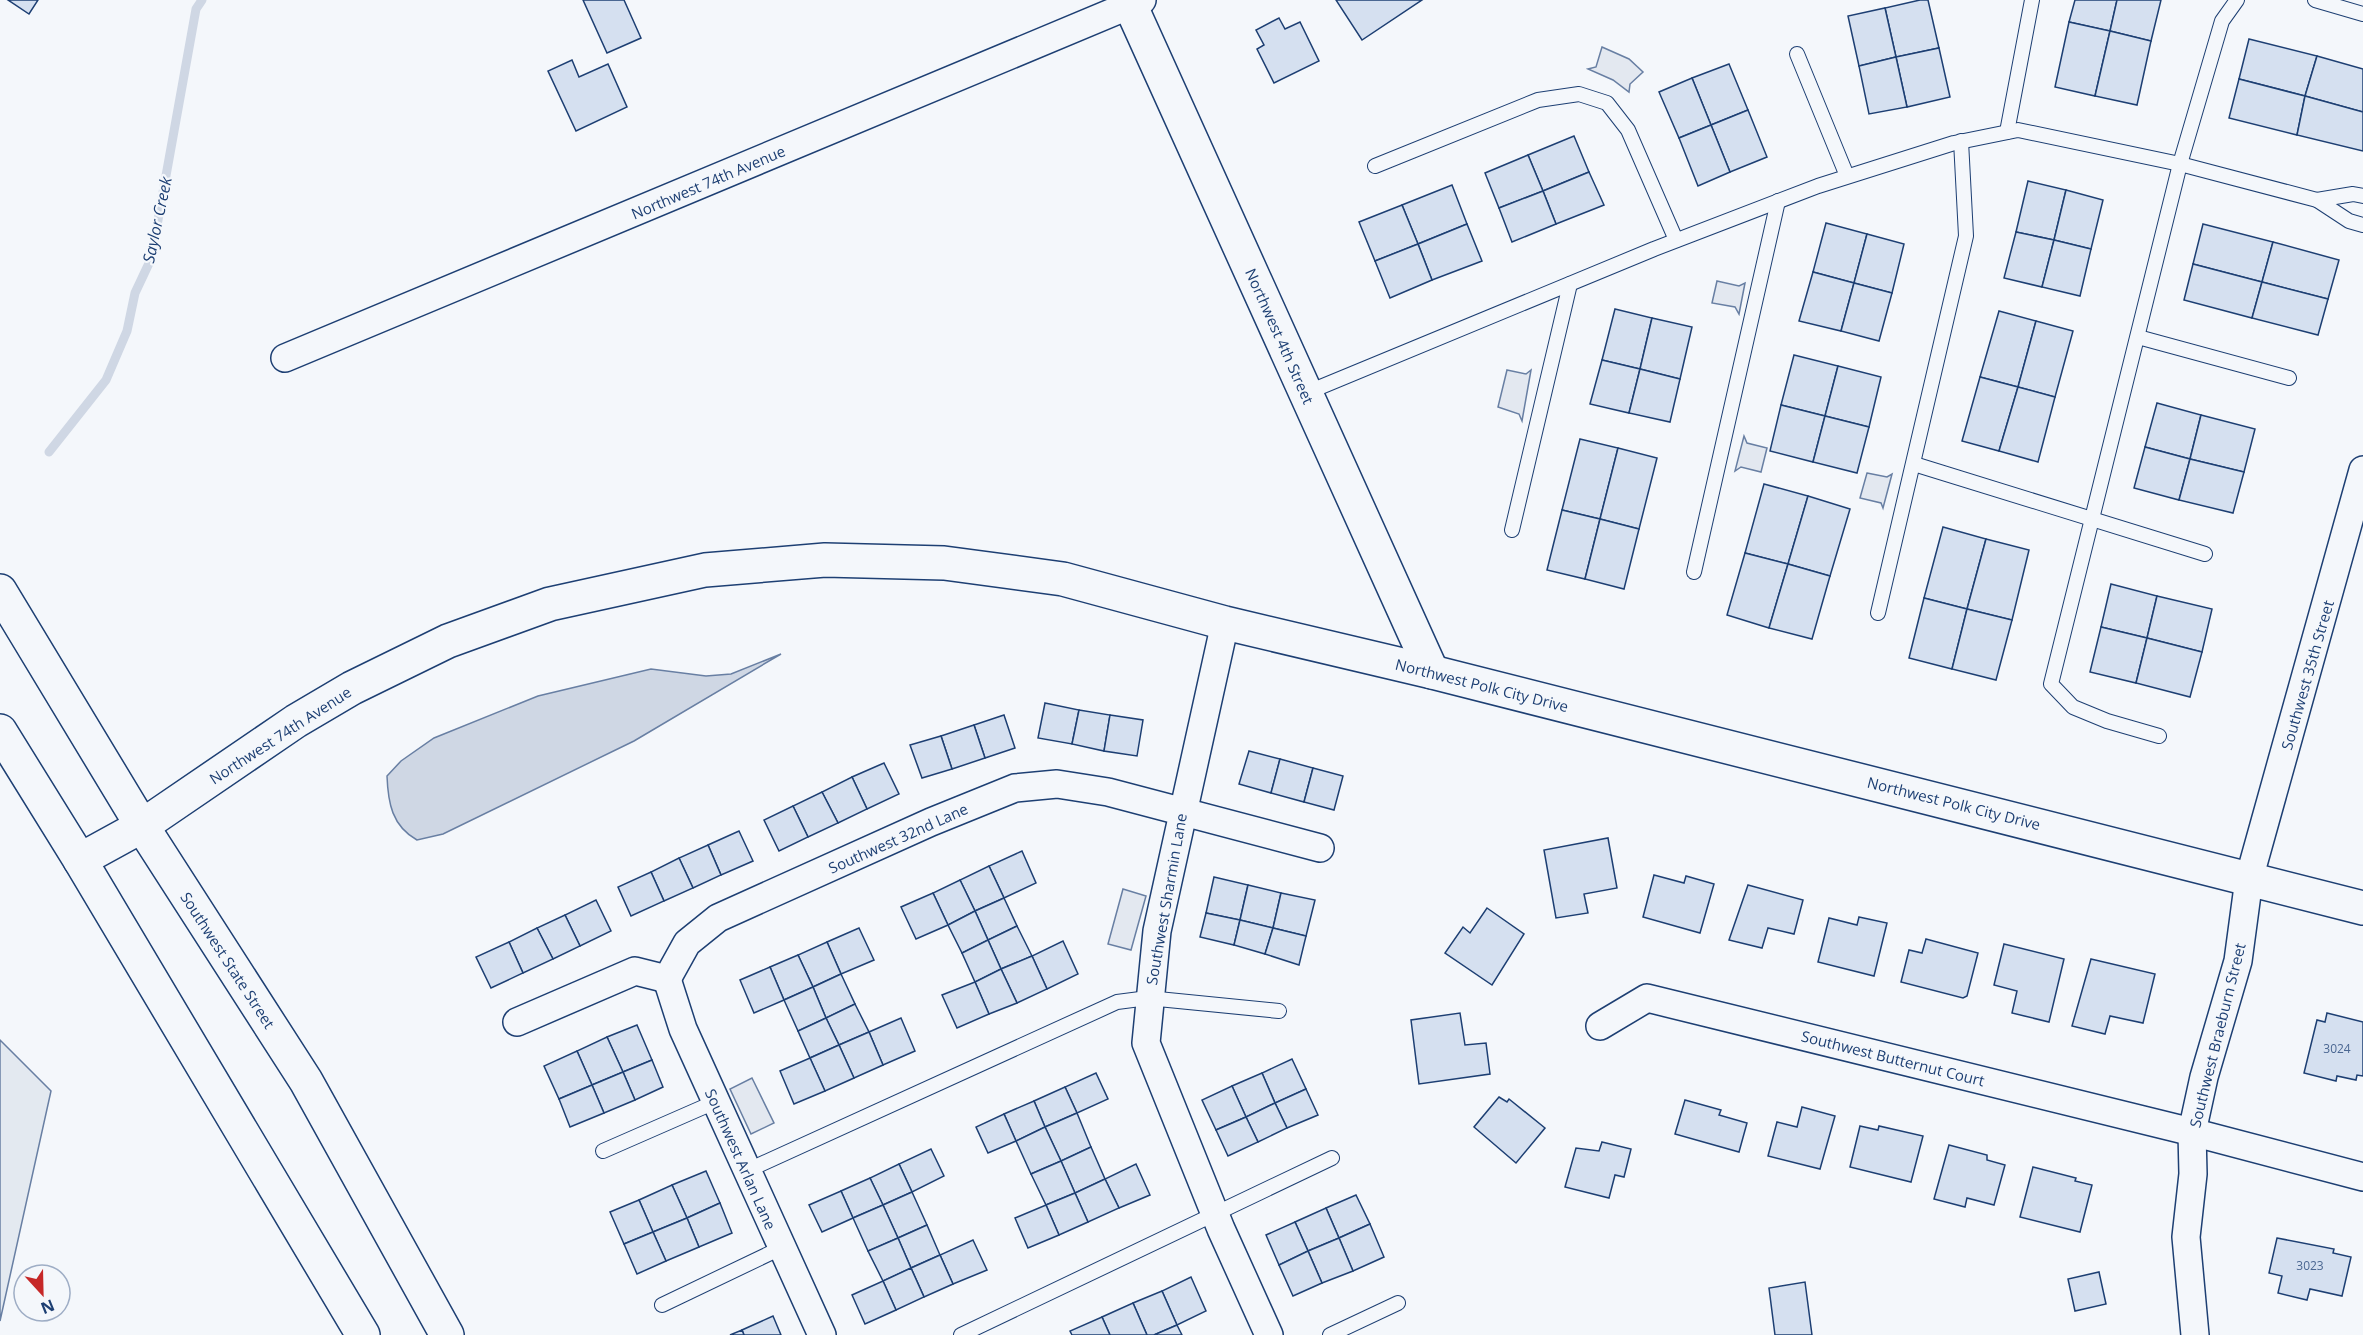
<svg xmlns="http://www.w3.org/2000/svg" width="2363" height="1335" font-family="'Open Sans',sans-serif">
  <rect width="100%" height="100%" fill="#f4f7fb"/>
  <polygon fill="#e3e9f0" stroke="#687fa3" stroke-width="1.5" points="0,1040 51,1091 0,1321"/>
  <g fill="#e3e8f0" stroke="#687fa3" stroke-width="1.5">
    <polygon points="1602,47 1629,59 1643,72 1630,84 1629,92 1613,80 1588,69 1596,67"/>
    <polygon points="1717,281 1739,286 1745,283 1739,314 1735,307 1712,303"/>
    <polygon points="1507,370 1526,374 1531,370 1522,421 1519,414 1498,407"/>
    <polygon points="1744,436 1747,443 1767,448 1761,472 1741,467 1735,471"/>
    <polygon points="1867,473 1887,477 1892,474 1883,508 1881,503 1860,498"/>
    <polygon points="1123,889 1146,896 1131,950 1108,944"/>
    <polygon points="752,1078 774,1123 751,1134 730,1089"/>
  </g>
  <path fill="#cfd7e4" stroke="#687fa3" stroke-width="1.5" d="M781,654l-147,87 -191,93 -26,6c-25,-14 -29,-37 -30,-64l14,-15 33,-23 104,-42 113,-27 55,7 25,-2z"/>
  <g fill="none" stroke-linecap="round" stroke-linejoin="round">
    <polyline stroke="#cfd7e4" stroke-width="9" points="49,452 106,380 127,331 135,293 151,259 196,9 202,0"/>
  </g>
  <g fill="#d5e0f0" stroke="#1d3f73" stroke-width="1.5">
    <polygon points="8,0 38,0 29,14"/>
    <polygon points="583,0 624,0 641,38 607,53"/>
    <polygon points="1336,0 1422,0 1362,40"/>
    <polygon points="1920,0 1928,0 1939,48 1896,57 1885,8"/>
    <polygon points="2075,0 2117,0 2110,31 2069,22"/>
    <polygon points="2117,0 2161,0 2151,41 2110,31"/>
    <polygon points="1885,8 1896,57 1859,66 1848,16"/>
    <polygon points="1279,18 1285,29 1300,22 1319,61 1274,83 1257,49 1264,45 1256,30"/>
    <polygon points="2069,22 2110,31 2095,96 2055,87"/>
    <polygon points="2110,31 2151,41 2137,105 2095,96"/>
    <polygon points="2249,39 2317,56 2305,96 2239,79"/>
    <polygon points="1939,48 1950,97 1907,107 1896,57"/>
    <polygon points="2317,56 2363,69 2363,112 2305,96"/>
    <polygon points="1896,57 1907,107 1869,114 1859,66"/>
    <polygon points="572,60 579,77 608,64 627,107 576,131 548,71"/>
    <polygon points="1729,64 1748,110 1711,125 1692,78"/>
    <polygon points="1692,78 1711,125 1679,138 1659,92"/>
    <polygon points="2239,79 2305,96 2297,135 2229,118"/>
    <polygon points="2305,96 2363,112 2363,151 2297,135"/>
    <polygon points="1748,110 1767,157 1730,172 1711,125"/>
    <polygon points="1711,125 1730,172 1698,186 1679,138"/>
    <polygon points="1574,136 1589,172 1543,191 1528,155"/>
    <polygon points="1528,155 1543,191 1499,208 1485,173"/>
    <polygon points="1589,172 1604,205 1556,224 1543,191"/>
    <polygon points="2028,181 2066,190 2054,240 2016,232"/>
    <polygon points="1452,185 1467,224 1418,244 1402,205"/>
    <polygon points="2066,190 2103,200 2091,249 2054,240"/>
    <polygon points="1543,191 1556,224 1512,242 1499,208"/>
    <polygon points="1402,205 1418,244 1375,261 1359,222"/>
    <polygon points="1826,223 1867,234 1854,283 1813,272"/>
    <polygon points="1467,224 1482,261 1432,280 1418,244"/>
    <polygon points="2203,224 2273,242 2262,282 2193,264"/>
    <polygon points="2016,232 2054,240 2042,287 2004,278"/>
    <polygon points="1867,234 1904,244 1892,293 1854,283"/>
    <polygon points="2054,240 2091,249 2080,296 2042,287"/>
    <polygon points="2273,242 2339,260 2328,299 2262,282"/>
    <polygon points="1418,244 1432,280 1390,298 1375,261"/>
    <polygon points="2193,264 2262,282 2252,318 2184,300"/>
    <polygon points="1813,272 1854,283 1841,331 1799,321"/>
    <polygon points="2262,282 2328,299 2318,335 2252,318"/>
    <polygon points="1854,283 1892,293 1879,341 1841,331"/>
    <polygon points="1615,309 1652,318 1640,369 1602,360"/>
    <polygon points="1999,311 2036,321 2018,387 1980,377"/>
    <polygon points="1652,318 1692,327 1680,379 1640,369"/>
    <polygon points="2036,321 2073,331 2055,397 2018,387"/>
    <polygon points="1794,355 1838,366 1825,416 1781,405"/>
    <polygon points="1602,360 1640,369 1629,413 1590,404"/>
    <polygon points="1838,366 1881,377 1869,427 1825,416"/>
    <polygon points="1640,369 1680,379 1670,422 1629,413"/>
    <polygon points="1980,377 2018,387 1999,451 1962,441"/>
    <polygon points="2018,387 2055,397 2038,462 1999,451"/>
    <polygon points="2157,403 2201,415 2190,459 2145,447"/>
    <polygon points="1781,405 1825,416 1813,462 1770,451"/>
    <polygon points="2201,415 2255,429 2244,472 2190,459"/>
    <polygon points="1825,416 1869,427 1857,473 1813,462"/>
    <polygon points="1580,439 1618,448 1600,519 1562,510"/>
    <polygon points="2145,447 2190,459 2179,500 2134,488"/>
    <polygon points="1618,448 1657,458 1639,529 1600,519"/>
    <polygon points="2190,459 2244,472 2233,513 2179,500"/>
    <polygon points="1764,484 1808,496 1788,564 1745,553"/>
    <polygon points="1808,496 1850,509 1830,576 1788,564"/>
    <polygon points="1562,510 1600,519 1585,579 1547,570"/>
    <polygon points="1600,519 1639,529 1624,589 1585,579"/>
    <polygon points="1943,527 1986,539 1967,609 1924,598"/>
    <polygon points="1986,539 2029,550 2012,620 1967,609"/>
    <polygon points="1745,553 1788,564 1769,628 1727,615"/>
    <polygon points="1788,564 1830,576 1812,639 1769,628"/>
    <polygon points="2111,584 2157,596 2147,638 2101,627"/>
    <polygon points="2157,596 2212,609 2202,652 2147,638"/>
    <polygon points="1924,598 1967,609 1952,669 1909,658"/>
    <polygon points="1967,609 2012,620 1996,680 1952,669"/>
    <polygon points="2101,627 2147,638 2136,683 2090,672"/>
    <polygon points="2147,638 2202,652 2190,697 2136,683"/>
    <polygon points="1045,703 1079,710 1072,744 1038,738"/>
    <polygon points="1079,710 1110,715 1104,751 1072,744"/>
    <polygon points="1004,715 1015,748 985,758 974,725"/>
    <polygon points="1110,715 1143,720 1137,756 1104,751"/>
    <polygon points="974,725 985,758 952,769 941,736"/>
    <polygon points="941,736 952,769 922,778 910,745"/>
    <polygon points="1249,751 1280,759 1271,793 1239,784"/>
    <polygon points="1280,759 1313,768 1304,802 1271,793"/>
    <polygon points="884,763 899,794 867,809 852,777"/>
    <polygon points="1313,768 1343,776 1334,810 1304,802"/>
    <polygon points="852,777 867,809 838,823 822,792"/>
    <polygon points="822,792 838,823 808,837 793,806"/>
    <polygon points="793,806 808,837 779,851 764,820"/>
    <polygon points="739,831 753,861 721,875 708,845"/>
    <polygon points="1608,838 1617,888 1584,894 1588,913 1556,918 1544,850"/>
    <polygon points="708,845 721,875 693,888 679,858"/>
    <polygon points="1022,851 1036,883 1004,898 989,866"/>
    <polygon points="679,858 693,888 664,901 651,872"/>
    <polygon points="989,866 1004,898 975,911 960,880"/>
    <polygon points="651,872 664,901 631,916 618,887"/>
    <polygon points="1654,875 1684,883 1686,876 1714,884 1700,933 1643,917"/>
    <polygon points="1214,877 1248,885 1240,920 1206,913"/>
    <polygon points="960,880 975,911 948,925 933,893"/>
    <polygon points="1248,885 1281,893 1273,928 1240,920"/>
    <polygon points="1748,885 1803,900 1794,934 1768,928 1762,948 1729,940"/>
    <polygon points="933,893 948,925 916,939 901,907"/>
    <polygon points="1281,893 1315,900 1306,936 1273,928"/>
    <polygon points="1004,898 1017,926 988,940 975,911"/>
    <polygon points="596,900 611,931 580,946 565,915"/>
    <polygon points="1487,908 1524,934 1492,985 1445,953 1463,927 1470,933"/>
    <polygon points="975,911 988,940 962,953 948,925"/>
    <polygon points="1206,913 1240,920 1234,945 1200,937"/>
    <polygon points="565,915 580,946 553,959 537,928"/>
    <polygon points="1859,917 1887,923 1874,976 1818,962 1829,918 1857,925"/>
    <polygon points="1240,920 1273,928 1265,954 1234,945"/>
    <polygon points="1017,926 1032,956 1001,969 988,940"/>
    <polygon points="537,928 553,959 523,973 509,942"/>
    <polygon points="859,928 874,960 841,974 827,942"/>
    <polygon points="1273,928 1306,936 1299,965 1265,954"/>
    <polygon points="1926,939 1978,953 1967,996 1963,998 1901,982 1909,950 1922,953"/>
    <polygon points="988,940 1001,969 975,982 962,953"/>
    <polygon points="1063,941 1078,974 1047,989 1032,956"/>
    <polygon points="509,942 523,973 491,988 476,957"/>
    <polygon points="827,942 841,974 813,987 798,955"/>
    <polygon points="2004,944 2064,959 2049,1022 2012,1013 2017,991 1994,985"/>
    <polygon points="798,955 813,987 784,1000 770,967"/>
    <polygon points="1032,956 1047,989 1017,1003 1001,969"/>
    <polygon points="2091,959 2155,974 2143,1023 2110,1016 2105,1034 2072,1026"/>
    <polygon points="770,967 784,1000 754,1013 740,980"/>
    <polygon points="1001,969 1017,1003 989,1014 975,982"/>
    <polygon points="841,974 855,1004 826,1018 813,987"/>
    <polygon points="975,982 989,1014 957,1028 942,995"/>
    <polygon points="813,987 826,1018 798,1031 784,1000"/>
    <polygon points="855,1004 869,1032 839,1045 826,1018"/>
    <polygon points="1460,1013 1465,1045 1486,1043 1490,1074 1419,1084 1411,1020"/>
    <polygon points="2327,1013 2363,1022 2363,1076 2357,1075 2356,1080 2337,1076 2336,1081 2304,1073 2317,1020 2325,1022"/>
    <polygon points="826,1018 839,1045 810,1058 798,1031"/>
    <polygon points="901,1018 915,1051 883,1065 869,1032"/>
    <polygon points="637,1025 652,1060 623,1072 607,1037"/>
    <polygon points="869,1032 883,1065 854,1078 839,1045"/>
    <polygon points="607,1037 623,1072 592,1085 577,1051"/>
    <polygon points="839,1045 854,1078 825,1091 810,1058"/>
    <polygon points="577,1051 592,1085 559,1099 544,1066"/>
    <polygon points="810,1058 825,1091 794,1104 780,1071"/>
    <polygon points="1292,1059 1306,1089 1275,1103 1262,1073"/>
    <polygon points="652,1060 663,1087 635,1100 623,1072"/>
    <polygon points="623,1072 635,1100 604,1113 592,1085"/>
    <polygon points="1096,1073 1108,1099 1077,1113 1065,1087"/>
    <polygon points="1262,1073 1275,1103 1246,1117 1232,1086"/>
    <polygon points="592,1085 604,1113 570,1127 559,1099"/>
    <polygon points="1232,1086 1246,1117 1216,1130 1202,1100"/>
    <polygon points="1065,1087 1077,1113 1045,1127 1034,1101"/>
    <polygon points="1306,1089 1318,1115 1287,1128 1275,1103"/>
    <polygon points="1499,1097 1507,1102 1509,1099 1545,1128 1516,1163 1474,1127"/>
    <polygon points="1685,1100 1721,1110 1719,1115 1747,1123 1739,1152 1675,1134"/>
    <polygon points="1034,1101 1045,1127 1016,1141 1004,1114"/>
    <polygon points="1275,1103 1287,1128 1258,1142 1246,1117"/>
    <polygon points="1802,1107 1835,1116 1820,1169 1768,1156 1777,1122 1797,1127"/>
    <polygon points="1077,1113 1091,1147 1061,1161 1045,1127"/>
    <polygon points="1004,1114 1016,1141 988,1153 976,1127"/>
    <polygon points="1246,1117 1258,1142 1228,1156 1216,1130"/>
    <polygon points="1860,1126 1878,1130 1879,1126 1923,1136 1911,1182 1850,1167"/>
    <polygon points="1045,1127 1061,1161 1031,1174 1016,1141"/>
    <polygon points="1602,1142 1631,1149 1624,1177 1615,1175 1609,1198 1565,1187 1576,1148 1599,1151"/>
    <polygon points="1949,1145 1987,1155 1987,1160 2005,1165 1994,1205 1967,1198 1965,1207 1934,1199"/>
    <polygon points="1091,1147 1105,1179 1075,1193 1061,1161"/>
    <polygon points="931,1149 944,1176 912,1192 899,1164"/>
    <polygon points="1061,1161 1075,1193 1046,1205 1031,1174"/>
    <polygon points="899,1164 912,1192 883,1205 870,1178"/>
    <polygon points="1136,1164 1150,1195 1119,1208 1105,1179"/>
    <polygon points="2033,1167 2076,1178 2075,1181 2092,1185 2080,1232 2020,1217"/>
    <polygon points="706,1171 720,1203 687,1218 672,1185"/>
    <polygon points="870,1178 883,1205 853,1218 841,1191"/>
    <polygon points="1105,1179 1119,1208 1088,1222 1075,1193"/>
    <polygon points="672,1185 687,1218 653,1232 639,1200"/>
    <polygon points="841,1191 853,1218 822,1232 809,1205"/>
    <polygon points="912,1192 927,1225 898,1238 883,1205"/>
    <polygon points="1075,1193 1088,1222 1059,1235 1046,1205"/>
    <polygon points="1356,1195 1370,1224 1339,1238 1326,1208"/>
    <polygon points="639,1200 653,1232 624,1244 610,1212"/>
    <polygon points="720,1203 732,1233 699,1247 687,1218"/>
    <polygon points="883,1205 898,1238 868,1251 853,1218"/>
    <polygon points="1046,1205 1059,1235 1028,1248 1015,1218"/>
    <polygon points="1326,1208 1339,1238 1308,1251 1295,1222"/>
    <polygon points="687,1218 699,1247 666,1261 653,1232"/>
    <polygon points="1295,1222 1308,1251 1279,1265 1266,1235"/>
    <polygon points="1370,1224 1384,1257 1353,1271 1339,1238"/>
    <polygon points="927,1225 940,1255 911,1268 898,1238"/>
    <polygon points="653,1232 666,1261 637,1274 624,1244"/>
    <polygon points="898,1238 911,1268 883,1281 868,1251"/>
    <polygon points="1339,1238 1353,1271 1322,1283 1308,1251"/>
    <polygon points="2277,1238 2334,1249 2333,1253 2351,1257 2342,1296 2310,1289 2307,1300 2278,1293 2282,1276 2269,1273"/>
    <polygon points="973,1240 987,1270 953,1284 940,1255"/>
    <polygon points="1308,1251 1322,1283 1293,1296 1279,1265"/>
    <polygon points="940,1255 953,1284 924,1297 911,1268"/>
    <polygon points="911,1268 924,1297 896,1310 883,1281"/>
    <polygon points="2099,1272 2106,1304 2075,1311 2068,1279"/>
    <polygon points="1191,1277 1206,1311 1177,1325 1162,1291"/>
    <polygon points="883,1281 896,1310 865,1324 852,1295"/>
    <polygon points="1805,1282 1812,1335 1775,1335 1769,1288"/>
    <polygon points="1162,1291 1177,1325 1154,1335 1147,1335 1133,1303"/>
    <polygon points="1133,1303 1147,1335 1110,1335 1102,1317"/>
    <polygon points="773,1316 781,1335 744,1335 742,1330"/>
    <polygon points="1102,1317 1110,1335 1072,1335 1070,1331"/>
    <polygon points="1177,1325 1182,1335 1154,1335"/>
    <polygon points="742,1330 744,1335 730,1335"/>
  </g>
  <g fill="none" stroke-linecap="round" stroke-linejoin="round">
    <g stroke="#1d3f73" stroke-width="16">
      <g id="lane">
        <polyline points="2315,0 2363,14"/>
        <polyline points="1797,54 1847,176"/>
        <polyline points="2007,132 2032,0"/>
        <polyline points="1375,166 1538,100 1579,94 1607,103 1628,130 1676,240"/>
        <polyline points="2317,200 2353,194 2363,196"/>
        <polyline points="2138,337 2289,378"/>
        <polyline points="1306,393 1654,249 1818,186 1954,143 2018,130 2180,164 2317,200 2349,221 2363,225"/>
        <polyline points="1914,464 2205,554"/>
        <polyline points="1512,530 1570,284"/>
        <polyline points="1694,572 1778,201"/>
        <polyline points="1878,613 1966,236 1961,141"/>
        <polyline points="2159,736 2107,721 2073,707 2051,684 2180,164 2222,21 2237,0"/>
        <polyline points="603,1151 715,1102"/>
        <polyline points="746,1171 1117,1002 1148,998 1279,1011"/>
        <polyline points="662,1305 781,1248"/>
        <polyline points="961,1335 1332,1158"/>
        <polyline points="1330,1335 1398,1303"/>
      </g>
    </g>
    <g stroke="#1d3f73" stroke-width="30">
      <g id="street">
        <polyline points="285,358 1142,0"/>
        <polyline points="1225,623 1157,931 1146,1043 1221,1229 1269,1335"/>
        <polyline points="667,979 683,1029 822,1335"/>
        <polyline points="517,1022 635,971 667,979 687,943 718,918 931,822 1015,788 1057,784 1108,792 1320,848"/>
        <polyline points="1600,1026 1647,998 2192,1132 2363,1177"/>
        <polyline points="2195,1335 2186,1237 2193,1174 2192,1132 2204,1077 2238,961 2249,879 2363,470"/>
      </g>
    </g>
    <g stroke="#1d3f73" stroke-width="36">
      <g id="secondary">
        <polyline points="1128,0 1432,672"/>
        <polyline points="80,860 142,826 296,721 352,688 448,641 550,604 705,570 825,560 944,563 1063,579 1225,623 1432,672 2363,908"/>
      </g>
    </g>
    <g stroke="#1d3f73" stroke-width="36">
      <g id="primary">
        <polyline points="0,591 142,826 306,1081 447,1335"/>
        <polyline points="0,731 80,860 363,1335"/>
      </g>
    </g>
    <use href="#lane" stroke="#f4f7fb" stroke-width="14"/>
    <use href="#street" stroke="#f4f7fb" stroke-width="27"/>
    <use href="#secondary" stroke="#f4f7fb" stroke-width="33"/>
    <use href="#primary" stroke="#f4f7fb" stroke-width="33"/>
  </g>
  <g text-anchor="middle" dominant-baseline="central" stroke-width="4.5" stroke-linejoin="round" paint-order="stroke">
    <g font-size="12" fill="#4b6792">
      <text x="2337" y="1048">3024</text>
      <text x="2310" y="1265">3023</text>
    </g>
    <g font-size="15" fill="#1d3f73" stroke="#f4f7fb">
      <text transform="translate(708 182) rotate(-23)">Northwest 74th Avenue</text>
      <text transform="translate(1280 336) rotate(66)">Northwest 4th Street</text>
      <text transform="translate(2307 675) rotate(-74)">Southwest 35th Street</text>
      <text transform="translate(1482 685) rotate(14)">Northwest Polk City Drive</text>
      <text transform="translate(280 735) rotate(-33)">Northwest 74th Avenue</text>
      <text transform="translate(1954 803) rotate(14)">Northwest Polk City Drive</text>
      <text transform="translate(898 838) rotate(-24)">Southwest 32nd Lane</text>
      <text transform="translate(1166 899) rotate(-80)">Southwest Sharmin Lane</text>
      <text transform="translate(228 960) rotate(57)">Southwest State Street</text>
      <text transform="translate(2217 1035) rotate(-76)">Southwest Braeburn Street</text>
      <text transform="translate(1893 1058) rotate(14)">Southwest Butternut Court</text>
      <text transform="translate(741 1159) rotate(66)">Southwest Arlan Lane</text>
    </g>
    <g font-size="16" font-style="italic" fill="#1d3f73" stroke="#f4f7fb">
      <text transform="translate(157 220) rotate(-78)">Saylor Creek</text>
    </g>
  </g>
  <g transform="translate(42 1293) rotate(158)"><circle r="28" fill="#f4f7fb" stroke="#9eadc5" stroke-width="1.5"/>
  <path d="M0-4.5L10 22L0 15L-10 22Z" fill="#c62828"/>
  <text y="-9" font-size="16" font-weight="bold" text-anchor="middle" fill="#1d3f73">N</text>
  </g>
</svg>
